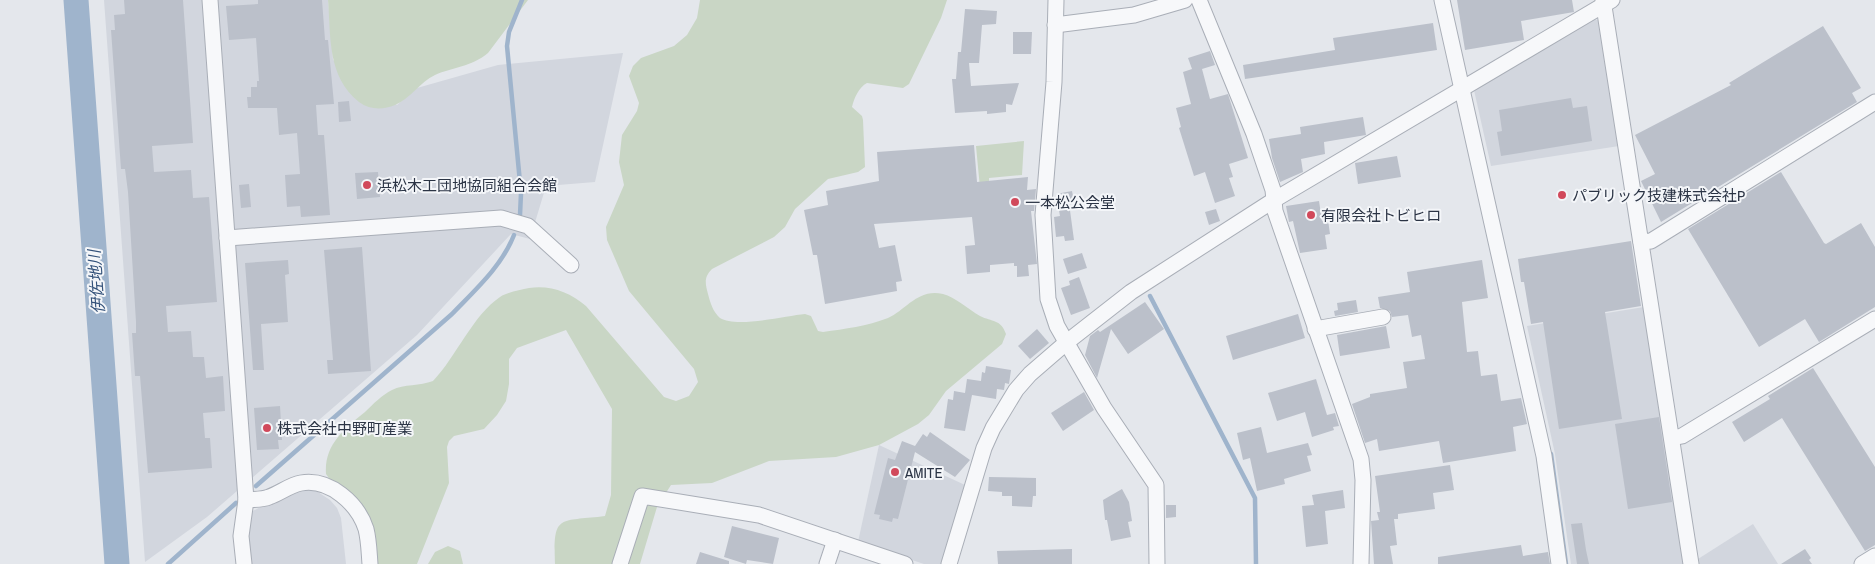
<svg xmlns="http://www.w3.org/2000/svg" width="1875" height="564" font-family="'Archivo Narrow','Noto Sans JP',sans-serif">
  <rect width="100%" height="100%" fill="#e4e7ec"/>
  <g fill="#d2d6de">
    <polygon points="104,0 328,0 333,60 397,105 417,88 498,65 623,53 595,182 546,186 530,239 511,234 417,335 207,517 145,562"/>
    <polygon points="1595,19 1599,21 1619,146 1491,166 1474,90"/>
    <polygon points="1644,307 1684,564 1571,564 1555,454 1527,326"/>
    <polygon points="879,445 965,485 941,564 924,564 858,542"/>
    <polygon points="312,488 330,500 337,508 341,518 346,564 249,564 246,536 249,513 291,491"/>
    <polygon points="1753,524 1778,564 1698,564 1698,559"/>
  </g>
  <g fill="#c9d6c5">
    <path d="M328,0h200l-40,53c-17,14 -35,14 -53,22 -15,7 -25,24 -40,30 -12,5 -25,5 -36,-3 -32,-26 -28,-64 -31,-102z"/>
    <path d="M700,0h247l-6,18 -32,66 -6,4 -36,-5c-8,4 -13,15 -15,24l10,9 1,4 2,47 -7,5 -30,7 -33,30 -10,18 -11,10 -62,32c-8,8 -7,14 -4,25 2,8 5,18 12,24 16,10 65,-2 85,-4l6,2 7,15 5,1c22,-3 44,-6 65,-14 18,-8 30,-30 55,-24 12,3 25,15 37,22 12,6 21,3 26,18l-4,10 -56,47 -17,24 -11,9 -39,21 -43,12 -67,4 -57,22 -41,2 -14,22 -17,57h-85c-2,-51 4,-42 50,-48l6,-21 1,-86 -46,-79 -49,18 -8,11v25l-3,17 -9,14 -13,14 -30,7 -5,5 -2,6 2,36 -32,81h-42l-1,-22 -48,-68c-2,-29 18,-45 39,-62 8,-8 17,-17 27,-22 12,-6 28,-4 41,-9 23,-24 40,-66 67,-84 8,-5 20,-7 29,-9 22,-3 40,4 57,18l78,91 12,4 13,-5 9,-14 -4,-13 -65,-78 -22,-51 -1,-13 18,-42 -5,-23 3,-27 15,-24 2,-8 -10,-27 4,-10 8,-8 33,-12 13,-11 10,-17z"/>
    <polygon points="1024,141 1022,175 989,178 989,187 980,188 976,146"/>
    <polygon points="448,546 460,551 463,564 428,564 435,552"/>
  </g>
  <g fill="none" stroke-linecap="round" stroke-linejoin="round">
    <g stroke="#9fb4cc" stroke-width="4.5">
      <polyline points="520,215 521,193 507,46 509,32 522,0"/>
      <polyline points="1150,296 1255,498 1256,564"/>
      <polyline points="1551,454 1566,564"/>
      <path d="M256,486l196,-172c23,-24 50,-48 62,-79"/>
      <polyline points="168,564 236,503"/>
    </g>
    <polyline stroke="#9fb4cc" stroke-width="25" points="76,0 117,564"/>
  </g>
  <g fill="#bbc0ca">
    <polygon points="124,0 183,0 193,143 152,146 154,172 191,170 193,198 209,197 217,302 166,306 168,332 191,331 193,357 204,357 206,378 223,376 225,411 203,413 205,438 210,438 212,468 148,473 140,376 135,376 132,333 136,333 136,322 128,192 125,169 121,169 111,30 115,30 114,15 125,14"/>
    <polygon points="258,0 322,0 325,40 328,40 334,104 316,105 318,135 324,135 330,215 301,217 300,206 287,207 285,175 300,174 297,133 279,135 277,108 248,108 247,97 251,97 251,87 257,87 257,81 259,81 256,38 229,40 226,6 258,4"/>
    <polygon points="1457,0 1572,0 1574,12 1521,21 1524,40 1465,50"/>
    <polygon points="965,9 997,11 996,24 982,25 979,63 969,63 971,86 1019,83 1012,105 1006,104 1006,112 987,114 987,111 955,113 952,79 956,79 958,52 961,52"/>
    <polygon points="1433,23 1437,50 1245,79 1243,65 1335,50 1333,38"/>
    <polygon points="1823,26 1861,88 1852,93 1857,102 1661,222 1641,181 1655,174 1635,135 1731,85 1729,83"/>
    <polygon points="1013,32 1032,32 1031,54 1013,54"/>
    <polygon points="1210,51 1215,65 1202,69 1210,99 1228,94 1248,158 1229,164 1233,177 1229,178 1235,196 1215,203 1205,172 1194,176 1179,128 1181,127 1176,108 1191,104 1183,72 1192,69 1188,58"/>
    <polygon points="1571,98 1573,108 1587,106 1592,141 1501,156 1497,132 1502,131 1499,110"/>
    <polygon points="349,101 351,121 339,122 338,102"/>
    <polygon points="1363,117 1366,135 1324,142 1325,154 1301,159 1303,172 1280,182 1272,158 1269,139 1301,134 1300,127"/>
    <polygon points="974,145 977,182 1028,177 1027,190 1036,189 1034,211 1031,211 1037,264 1028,265 1029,276 1017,277 1017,266 1014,266 1014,263 990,265 990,272 967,274 965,246 975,245 972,217 874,224 879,248 895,245 902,281 896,282 897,291 825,304 817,255 813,255 804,210 828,205 826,191 879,181 877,152"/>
    <polygon points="1397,156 1401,177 1358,184 1355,163"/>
    <polygon points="378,172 380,197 357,199 355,173"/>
    <polygon points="1781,172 1824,243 1826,244 1861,223 1875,247 1875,307 1819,342 1805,319 1759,347 1688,229"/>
    <polygon points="249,184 251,207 241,208 239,185"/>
    <polygon points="1072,191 1074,202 1069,203 1074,240 1065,241 1064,236 1056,237 1054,217 1060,216 1056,194"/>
    <polygon points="1319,201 1322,221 1328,220 1330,234 1325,235 1327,249 1300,253 1293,221 1289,222 1286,206"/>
    <polygon points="1216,209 1220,221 1209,225 1205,212"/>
    <polygon points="1631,241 1641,306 1605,312 1622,419 1559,429 1543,322 1531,324 1524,282 1521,282 1518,259"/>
    <polygon points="362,247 371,371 328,374 327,360 333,360 324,250"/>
    <polygon points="1082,253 1087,268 1068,274 1063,259"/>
    <polygon points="288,260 289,274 285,275 288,322 261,324 264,370 253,370 245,263"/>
    <polygon points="1482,260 1488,298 1462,302 1467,352 1478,351 1481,376 1497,374 1501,401 1521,398 1527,424 1513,427 1516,451 1443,463 1439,441 1379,451 1377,439 1365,443 1352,404 1370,397 1370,394 1407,388 1403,362 1425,359 1421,335 1412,337 1408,315 1392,317 1390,311 1380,308 1378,297 1410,292 1407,272"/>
    <polygon points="1079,277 1090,308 1071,315 1061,288 1070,285 1069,281"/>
    <polygon points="1356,300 1358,312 1335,316 1334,311 1338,310 1337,303"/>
    <polygon points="1145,302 1164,329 1128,354 1111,329 1097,378 1085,355 1090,336 1098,330 1100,332"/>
    <polygon points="1298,314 1305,338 1233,360 1226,336"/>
    <polygon points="1386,326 1390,348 1340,356 1337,335"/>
    <polygon points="1037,329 1049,343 1030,359 1018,346"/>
    <polygon points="986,366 1011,370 1009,384 1005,383 1004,390 997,389 996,399 972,395 965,431 944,428 948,399 953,400 954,391 965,393 967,379 981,381 982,372 985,373"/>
    <polygon points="1813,368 1875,467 1875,545 1865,551 1782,418 1744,442 1732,422 1770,399 1768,396"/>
    <polygon points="1316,379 1327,415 1335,413 1339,426 1333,427 1334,430 1312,437 1305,412 1277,421 1268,393"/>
    <polygon points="1084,392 1094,410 1063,431 1051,413"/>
    <polygon points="280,406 282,440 278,440 279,449 257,450 254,408"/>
    <polygon points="1659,417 1672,502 1628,509 1615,424"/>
    <polygon points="1261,427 1267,453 1308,443 1312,455 1307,456 1311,471 1284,479 1285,484 1257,491 1250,458 1243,460 1237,433"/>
    <polygon points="930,432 970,460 955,477 915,452 898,519 893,518 892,522 879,519 880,515 874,514 888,458 895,460 902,441 915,446 923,434 927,437"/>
    <polygon points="1450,465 1454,490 1433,493 1435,509 1398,514 1398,519 1394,519 1397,545 1390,546 1393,564 1374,564 1371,521 1379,520 1377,512 1380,512 1375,476"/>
    <polygon points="989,477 1036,478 1036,496 1033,496 1032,507 1012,506 1012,496 1002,496 1002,492 988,491"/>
    <polygon points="1122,489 1129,502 1132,521 1128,522 1131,537 1111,541 1107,520 1105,520 1103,500"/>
    <polygon points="1343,490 1345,508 1325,511 1328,544 1306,547 1302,506 1314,505 1312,495"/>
    <polygon points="1166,505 1176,505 1176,517 1166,518"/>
    <polygon points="1582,523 1586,550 1589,564 1577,564 1571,524"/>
    <polygon points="732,526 779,538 773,564 747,560 746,564 724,557"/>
    <polygon points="1521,545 1523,556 1548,552 1550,564 1438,564 1438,557"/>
    <polygon points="1072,549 1072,564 998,564 997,551"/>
    <polygon points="1805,549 1811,558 1809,560 1812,564 1781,564"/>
    <polygon points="700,552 729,561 729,564 696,564"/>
  </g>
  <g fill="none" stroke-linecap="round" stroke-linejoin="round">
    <g stroke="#a9aeb7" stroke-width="17">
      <g id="minor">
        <polyline points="210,0 246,500 241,536 244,564"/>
        <polyline points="1056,0 1054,82 1043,215 1048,299 1057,326 1104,408 1156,485 1157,564"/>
        <polyline points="1199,0 1254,134 1273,190 1275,211 1361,459 1363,480 1361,564"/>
        <polyline points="1442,0 1544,456 1559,564"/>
        <polyline points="1603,0 1691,564"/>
        <polyline points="1055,25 1134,15 1185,0"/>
        <polyline points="227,238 501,218 528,226 571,265"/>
        <polyline points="1641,242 1651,241 1875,102"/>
        <polyline points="1315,329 1383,317"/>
        <polyline points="1672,438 1682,436 1875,319"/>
        <path d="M246,500c8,-1 16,0 23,-3 11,-4 21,-12 32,-14 29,-5 57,21 65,46 3,12 3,23 4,35"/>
        <polyline points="620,564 642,496 759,515 905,564"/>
        <polyline points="827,564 835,540"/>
        <polyline points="949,564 984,448 993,428 1016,390 1030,374 1067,342 1131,292 1274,200 1612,0"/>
        <polyline points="1862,564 1875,556"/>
      </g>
    </g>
    <use href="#minor" stroke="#f7f8fa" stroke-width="15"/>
  </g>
  <g fill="#d1495b" stroke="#f4f6f9" stroke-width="2">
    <circle cx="367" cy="185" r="5"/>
    <circle cx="1562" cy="195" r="5"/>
    <circle cx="1015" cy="202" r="5"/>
    <circle cx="1311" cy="215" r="5"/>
    <circle cx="267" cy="428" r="5"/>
    <circle cx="895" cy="472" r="5"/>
  </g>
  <g text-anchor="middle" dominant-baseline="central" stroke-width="4" stroke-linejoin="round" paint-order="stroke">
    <g font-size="15" fill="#2b3445" stroke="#f4f6f9" text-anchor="start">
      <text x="377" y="185">浜松木工団地協同組合会館</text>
      <text x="1572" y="195">パブリック技建株式会社P</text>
      <text x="1025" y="202">一本松公会堂</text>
      <text x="1321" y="215">有限会社トビヒロ</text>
      <text x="277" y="428">株式会社中野町産業</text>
      <text x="905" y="472">AMITE</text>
    </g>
    <g font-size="16" font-style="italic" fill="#34527a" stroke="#f4f6f9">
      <text transform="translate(96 282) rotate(-94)">伊佐地川</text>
    </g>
  </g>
</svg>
